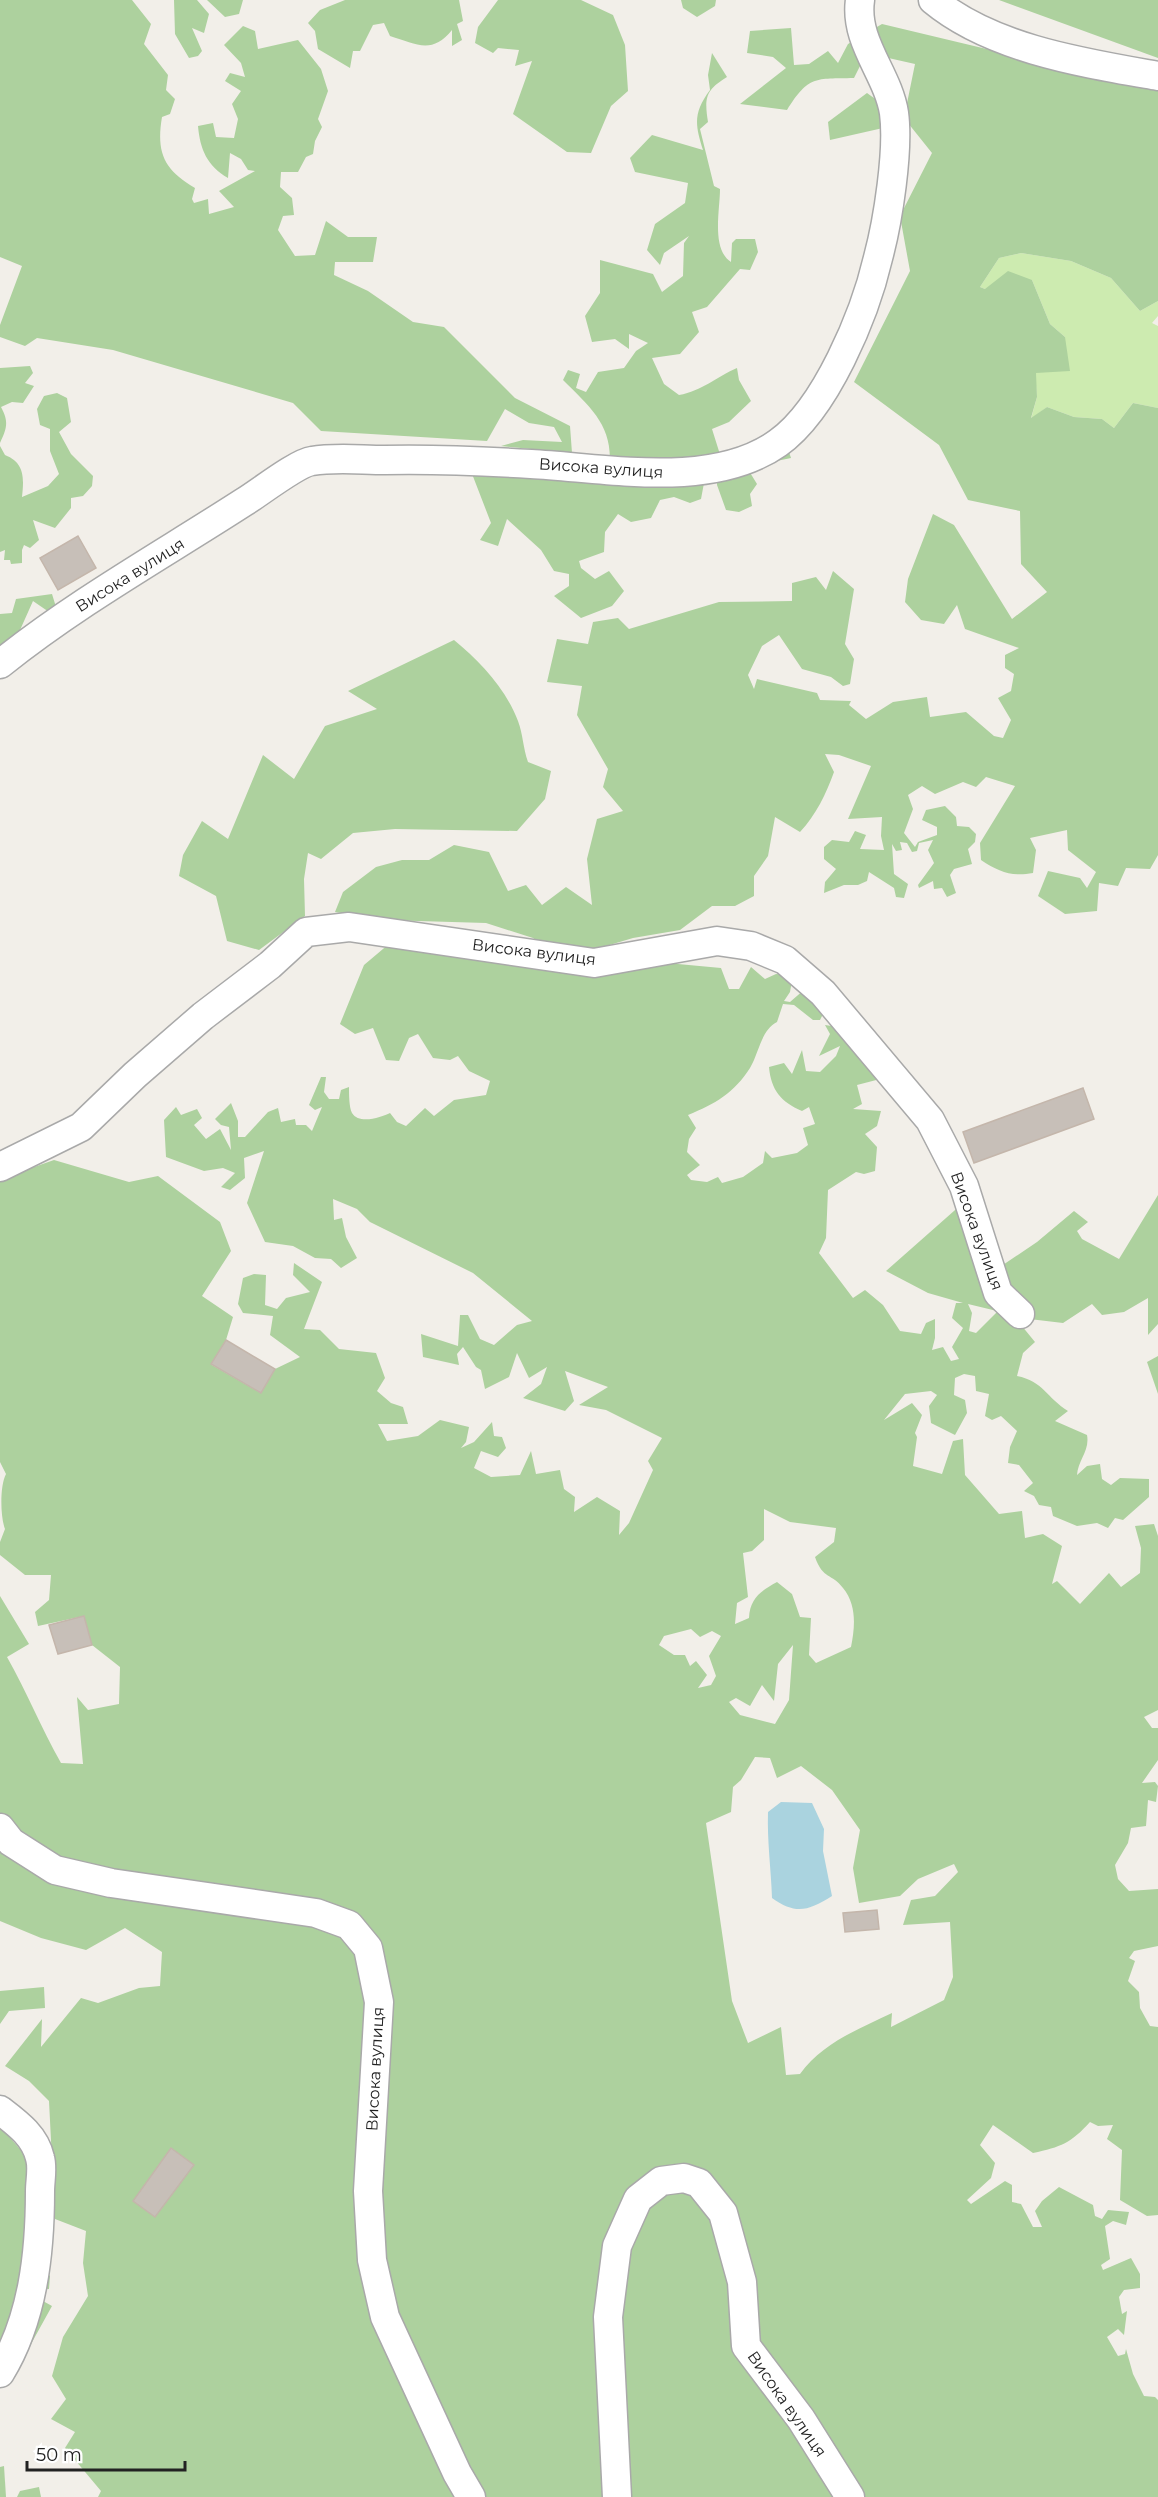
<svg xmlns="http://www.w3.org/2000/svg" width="1158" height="2497" font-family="Montserrat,sans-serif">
  <rect width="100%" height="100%" fill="#f2efe9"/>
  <polygon fill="#cdebb0" points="1021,253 1071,261 1111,278 1140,311 1158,301 1158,316 1152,323 1158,326 1158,408 1133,403 1114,428 1102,419 1074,417 1047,407 1031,419 1037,397 1035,373 1065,337 1050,324 1032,280 985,289 980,287 999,258"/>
  <g fill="#add19e" fill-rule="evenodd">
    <path d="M0,0h132l19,24 -7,20 24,31 -2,15 9,9 -5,15 -8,3c-6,36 2,53 33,71l-3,11 2,4 14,-4 1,15 25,-7 -15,-16 36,-20 -7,-1 -7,-11 -11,-6 -2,25c-21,-12 -28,-29 -30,-52l15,-3 3,14 18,1 4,-19 -6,-15 9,-13 -16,-10 5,-8 15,4 -4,-14 -17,-18 19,-19 12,5 3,18 40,-9 23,29 7,22 -10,28 4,8 -7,14 -2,13 -7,3 -8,15h-17l-1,15 12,11 2,17 -11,1 -5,14 17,26 20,-1 11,-34 22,16h29l-4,25h-38l-1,13 34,16 45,31 31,5 71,71 55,28 2,27 -71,-7 22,-6 39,2 -8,-15 -25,-4 -24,-14 -18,32 -166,-10 -28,-28 -180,-53 -76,-12 -12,8 -25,-9v-12l22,-59 -22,-9z"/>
    <polygon points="174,0 197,0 209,14 204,33 192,28 202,51 198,56 189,58 175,34"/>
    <polygon points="207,0 243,0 239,14 225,17"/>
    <path d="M345,0h114l4,21 -6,3 5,16 -10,6v-16c-20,25 -36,14 -62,6l-6,-13 -11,2 -13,26h-7l-3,17 -32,-19 -3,-18 -7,-8 12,-13z"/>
    <polygon points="498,0 581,0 613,15 625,45 628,91 611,106 591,153 567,152 513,114 532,61 515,66 519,50 498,48 493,53 475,43 478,27"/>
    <polygon points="681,0 716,0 715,6 697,17 683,8"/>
    <polygon points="999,0 1158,0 1158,58"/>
    <path d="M882,24l276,66v211l-18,10 -29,-33 -40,-17 -50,-8 -22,5 -19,29 5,2 23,-18 24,9 18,44 15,13 5,34 -34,2 1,24 -6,21 16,-11 27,10 28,2 12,9 19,-25 25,5v447l-8,14 -24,-1 -8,18 -19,-3 -2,28 -32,3 -27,-18 10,-25 32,7 7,10 9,-16 -28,-22 -1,-20 -37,8 6,12 -3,23c-21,4 -34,-1 -52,-13l-1,-17 35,-57 -29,-9 -10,10 -13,-5 -28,12 -13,-8 -14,9 5,14 -9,24 11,14 3,-5 19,-7v-8l-15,-7 4,-10 19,-4 11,11 1,9 12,1 7,7 -1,8 -7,7 4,15 -18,5 -4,6 6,18 -9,4 -5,-9 -8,1 -1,-8 -14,7 -1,-3 16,-22 -6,-13 5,-10 -14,3 -2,8 -5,1 -5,-9 -7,-1 2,8 -6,1 -4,-7 2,30 14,10 -4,14 -8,-1 -2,-9 -25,-16 -2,9 -9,4h-14l-20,8 1,-11 11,-13 -12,-10v-12l8,-7 17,2 6,-11 11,4 -6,14 24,1 -3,-14 1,-19 -34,2 23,-53 -32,-11 -14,-1 9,18c-8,22 -18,43 -34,60l-25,-15 -7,39 -14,20v20l-19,10h-23l-32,24 -47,8 -47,14 -38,-3 -15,-11 -47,-15 -102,-3 -49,-8 8,-20 33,-25 26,-7h27l25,-15 35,7 19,39 18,-6 16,20 24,-18 26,18 -5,-46 10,-40 26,-8 -20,-24 5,-18 -31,-54 5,-29 -35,-4 10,-43 31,5 5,-22 25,-4 11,11 90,-27 73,-1v-18l24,-6 10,13 7,-19 21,18 -9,55 9,15 -4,25 -7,2 -12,-9 -29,-8 -23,-34 -17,11 -14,29 6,14 3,-10 60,14 3,7 31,1 -2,4 17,14 27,-17 34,-5 3,20 36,-5 28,24 9,2 8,-18 -13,-22 13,-7 3,-17 -9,-6v-13l14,-7 -54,-19 -8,-24 -13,19 -23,-4 -16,-18 3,-23 25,-65 21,11 58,94 35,-27 -26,-28 -1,-53 -52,-11 -29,-55 -85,-63 56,-111 -10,-55 32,-63 -28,-35 11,-54 -31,-7 -22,5 -8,16c-39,1 -45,-3 -67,32l-47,-6 46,-36 -13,-11 -26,-4 3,-22 41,-3 3,37 15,-1 19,-13 10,12 10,-19z"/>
    <path d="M712,53l15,24c-21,13 -23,20 -19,45l-8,7 14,57 6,3c0,21 -9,60 11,73l1,-19 4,-4h19l3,13 -8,18 -10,-1 -33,38 -15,5 7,20 -19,22 -28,4 12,26 15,11c23,-4 37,-18 58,-27l2,12 12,21 -22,21 -17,7 11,35 62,-24 6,18 -29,6 -13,7 8,13 -7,10 2,12 -13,6 -13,-2 -9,-25v-9l-13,7 -3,16 -11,4 -16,-6 -14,3 -9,18 -20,4 -13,-8 -13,18 -1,20 -25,9 2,7 14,11 14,-8 15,20 -12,15 -31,12 -27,-22 15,-10v-12l-15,-3 -13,-21 -34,-31 -9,27 -18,-6 11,-17 -22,-57 140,6c6,-45 -17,-63 -46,-92l5,-10 12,4 -4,14 10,4 12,-20 26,-4 12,-17 12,-8 -19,-9v15l-14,-10 -23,3 -7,-26 15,-23v-33l53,14 9,18 21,-16 1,-33 5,-7 -25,17 -4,12 -13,-15 8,-26 30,-21 3,-20 -53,-11 -5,-14 22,-23 51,15c-8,-25 -10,-37 7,-60l-2,-15z"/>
    <polygon points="867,93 885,106 883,128 830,140 828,122"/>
    <path d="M30,366l3,7 -8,10 9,3 -11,17 -11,-1 -11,5c8,15 6,21 -1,36v-75z"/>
    <path d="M57,393l10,5 4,24 -12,10 12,22 22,22 -1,10 -9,10 -12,2v10l-16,20 -22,-8 6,20 -9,8 -6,-3 -2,5v13l-11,1 -1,-4h-6l1,-10 -5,2v-106l5,9c20,8 19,23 17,42l26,-11 11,-12 -9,-23v-22l-10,-4 -3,-16 7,-13z"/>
    <polygon points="52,594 56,607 49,612 33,601 16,639 0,654 0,614 12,613 16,599"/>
    <path d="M454,640c26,21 52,49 64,81 5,13 5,27 10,41l23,9 -6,28 -28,32 -122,-2 -42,4 -32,26 -13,-6 -4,26 1,37 -46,34 -32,-9 -11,-45 -37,-20 4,-21 19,-34 26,18 35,-84 31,24 31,-53 52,-17 -29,-18z"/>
    <path d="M396,938l325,30 8,21h10l12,-22 14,12 11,-5 17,1 -3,17 -6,9 6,1 15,-13 21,19 -6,12h-7l-19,-15 -11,-1 -6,18c-16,8 -18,31 -27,46 -16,25 -35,36 -62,47l8,13 -7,11 -2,13 13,13 -13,10 4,5 16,2 11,-5 4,6 21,-6 20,-14 2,-12 7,7 25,-5 11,-8 -5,-17 12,-4 -6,-17 -7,4c-21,-9 -31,-21 -33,-44l15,-4 8,11 10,-24 4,21 14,1 16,-16 4,-10 -21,10 11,-22 -5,-9 19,3 40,50 -27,7 5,19 -9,5 28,2 -4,15 -12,8 12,13 -2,24 -11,3 -8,-2 -28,18 -2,48 -7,15 34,45 12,-8 18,15 17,26 21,3 5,-11 9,-4v19l-3,12 11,-3 8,14 8,-2 -7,-12 11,-19 -11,-10 4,-15h7l-35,-10 -42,-22 77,-68 25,72 49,-33 37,-31 14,11 -11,9 5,8 37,20 39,-64v129l-10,11v-37l-24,14 -22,3 -10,-11 -29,19 -42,-5 -4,2 18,22 -12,11 -6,23c26,5 30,22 51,35l-13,10 32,14c3,16 -9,25 -10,40l10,-9 13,-2 2,15 9,6 9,-7 29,1v18l-26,23 -8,-2 -7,10 -11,-5 -20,3 -24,-10 -2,-9 -12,-2 -5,-9 -10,-5 9,-8 -14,-18 -11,-2 2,-16 7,-16 -16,-15 -9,4 -7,-4 4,-22 -13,-3 -1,-15 -11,-2 -9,4 -1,17 11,5 2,13 -12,22 -24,-12 -2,-17 8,-11 -6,-4 -26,3 -21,26 28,-17 10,12 -7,18 2,4 -4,29 29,8 11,-33 10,-2 2,36 34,39 23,-3 3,27 18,-4 19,12 -10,38 5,-3 23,23 29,-31 12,14 19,-14 1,-25 -6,-22 19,-2 4,12v174l-14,7 8,11h6v32l-16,23 13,-1 3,4 -2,16 -8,-2 -2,26 -15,2 -3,15 -13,22 3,14 11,12 29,-2v57l-24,5 -5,7 6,3 -7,20 11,11 1,16 10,18 8,1v188l-11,1 -27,-16 2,-50 -15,-11 6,-14 -15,1 -8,-4c-19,21 -29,25 -57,31l-40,-28 -13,20 15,18 -4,15 -24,22 4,4 34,-23 7,4v17l9,2 12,23h9l-7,-16 7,-10 17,-14 34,18 2,11 7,3 6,-9 21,2 -3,13 -13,-4 -8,5 5,33 -9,6 2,5 28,-12 9,16v14l-16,2 -5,7 3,17 5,-3 -3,24 -6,-6 -11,8 11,19 7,-2 1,-5 7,25 11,22 11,1 3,3v97h-1060l3,-6 -36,-43 10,-16 -24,-13 15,-20 -14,-23 11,-39 25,-41 -5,-33 3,-32 -31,-12 -6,-118 -20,-20 -24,-15 37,-47 -1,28 40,-49 17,5 41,-15 21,-2 2,-34 -37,-24 -39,22 -45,-12 -41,-17v-325l29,48 -22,13c20,35 34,71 54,106l22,1 -6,-67 11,13 31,-6 1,-37 -28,-22 -8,-29 -46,10 -3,-14 14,-12 2,-25h-26l-25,-20v-13l5,-13c-5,-13 -5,-44 1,-55l-6,-12v-283l54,-19 75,22 29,-6 62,46 11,29 -29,45 31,21 -7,23 -14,25 49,28 14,-24 25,-12 -30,-22 3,-19 -30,-3 -5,-9 5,-26 11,-4 12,1 -1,30 12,4 9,-11 24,-6 -17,-17 1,-12 28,19 -18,47 16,1 19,19 37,4 9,25 -8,13 14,12 12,4 5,17h-30l9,17 31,-5 22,-16 29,7 -3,15 -5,6 13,-6 18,-20 2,14 8,1 4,11 -8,9 -17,-6 -7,17 17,9 29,-2 11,-24 5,23 24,-4 4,19 11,8 -1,15 23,-15 23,14 -1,24 10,-12 24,-53 -5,-9 14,-23 -56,-28 -27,-5 29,-18 -43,-16 9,30 -9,10 -42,-13 18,-14 6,-17 -18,11 -12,-25 -8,24 -24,12 -4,-19 -5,-3 -13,-20 -6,7 2,11 -36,-8 -2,-23 37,12 2,-31h8l12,24 14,6 23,-20 15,-4 -59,-48 -103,-51 -13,-13 -24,-10 1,21 8,-2 4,19 11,21 -16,10 -10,-9 -16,-1 -22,-12 -28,-4 -18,-39 17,-52 -20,7 1,20 -15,12 -9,-3 14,-14 -12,-5 -19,3 -38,-14 -2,-37 12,-13 5,8 16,-6 5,9 -8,7 12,14 14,-10 11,21 -2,-23 -8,-2 -6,-6 16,-16 7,18v16h7l23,-25 10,-4 3,14 14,-3 1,6h10l6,6 10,-24 -7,3 -6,-5 12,-28h5l-2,15 5,7h10l2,-9 8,-3c0,7 0,20 3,26 7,12 30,4 38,0l7,9 9,4 19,-18 9,8 20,-16 32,-5 4,-14 -21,-10 -11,-15 -8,4 -17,-2 -15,-24 -9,4 -10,23 -13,-1 -13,-32 -18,6 -15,-10 24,-59zM968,1304l29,7v1l-21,21 -7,-2 3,-18zM764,1509l26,13 46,6 -2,14 -19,15c8,23 17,16 28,31 14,17 12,39 8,59l-35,16 -7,-8 2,-37 -11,-1 -8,-23 -15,-12c-16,9 -27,16 -28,36l-14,6 2,-21 11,-6 -5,-44 9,-2 12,-11zM691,1629l9,8 12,-6 9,5 -12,20 7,20 -5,9 -13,3 9,-13 -11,-14 -6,5 -5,-11h-11l-15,-10 5,-9zM793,1645l-4,55 -14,24 -35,-9 -11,-13 7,-4 14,8 12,-21 12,16 4,-37zM755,1757l15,1 7,20 24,-12 31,24 28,40 -7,38 6,35 41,-7 18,-17 36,-15 4,8 -23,24 -24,4 -8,25 47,-3 3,55 -9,23 -53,27 1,-14c-33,16 -70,30 -92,61l-14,1 -5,-48 -33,16 -16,-42 -26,-178 25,-11 2,-25 8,-7z"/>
    <polygon points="1158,1356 1158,1394 1147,1362"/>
    <polygon points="44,1987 45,2008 9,2011 0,2024 0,1991"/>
    <polygon points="0,2126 32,2163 36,2263 50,2276 49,2289 31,2288 43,2301 52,2306 26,2353 0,2347"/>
    <polygon points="4,2466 6,2497 0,2497 0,2467"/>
    <polygon points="39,2487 41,2497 17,2497 20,2491"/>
  </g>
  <path fill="#aad3df" d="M781,1802l31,1 12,26 -1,22 9,45c-24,15 -36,19 -60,2 -1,-29 -5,-57 -4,-86z"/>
  <g fill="#c7bfb8" stroke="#c4b6ab" stroke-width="1.5">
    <polygon points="78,536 96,568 58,590 40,558"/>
    <polygon points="1083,1088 1094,1119 974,1163 963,1132"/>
    <polygon points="226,1340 275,1369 261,1393 211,1364"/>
    <polygon points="84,1616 92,1645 58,1654 49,1625"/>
    <polygon points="877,1910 879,1929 845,1932 843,1913"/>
    <polygon points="171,2148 194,2165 155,2217 133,2201"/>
  </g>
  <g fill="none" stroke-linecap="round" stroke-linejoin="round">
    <g stroke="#a9a9a9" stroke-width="31">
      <g id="minor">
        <path d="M933,0c59,49 151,63 225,76"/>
        <path d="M0,664c76,-61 162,-109 244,-162 15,-9 53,-39 68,-41 23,-4 49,-1 73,-1 49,-1 97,1 146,4 76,4 181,26 247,-21 48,-34 87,-129 100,-185 10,-37 21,-108 16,-145 -6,-39 -40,-71 -34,-113"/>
        <polyline points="0,1167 81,1127 135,1075 203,1016 270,965 306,932 349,927 594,963 717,941 751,946 785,960 823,993 930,1120 964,1186 998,1293 1020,1314"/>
        <polyline points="0,1828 11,1842 55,1870 111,1883 316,1913 349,1925 368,1948 379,2002 368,2191 372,2260 385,2317 457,2473 471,2497"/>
        <path d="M0,2110c17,13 35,26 40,48 3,10 0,23 0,33 0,62 -7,128 -40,182"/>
        <polyline points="617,2497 608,2317 617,2246 638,2199 661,2181 684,2178 699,2183 723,2213 742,2282 746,2346 801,2419 850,2497"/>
      </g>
    </g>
    <use href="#minor" stroke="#fff" stroke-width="28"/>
  </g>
  <g text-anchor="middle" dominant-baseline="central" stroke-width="5" stroke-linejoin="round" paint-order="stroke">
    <g font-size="16" fill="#222" stroke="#fff">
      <text transform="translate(601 468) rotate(4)">Висока вулиця</text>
      <text transform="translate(130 575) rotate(-32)">Висока вулиця</text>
      <text transform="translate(534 952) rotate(7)">Висока вулиця</text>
      <text transform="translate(977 1231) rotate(70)">Висока вулиця</text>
      <text transform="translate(375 2069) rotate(-87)">Висока вулиця</text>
      <text transform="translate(787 2404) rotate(55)">Висока вулиця</text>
    </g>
  </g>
  <path d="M27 2461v9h158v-9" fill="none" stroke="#222222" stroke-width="3"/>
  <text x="36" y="2461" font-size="18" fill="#222222" stroke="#ffffff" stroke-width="4.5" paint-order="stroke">50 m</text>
</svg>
